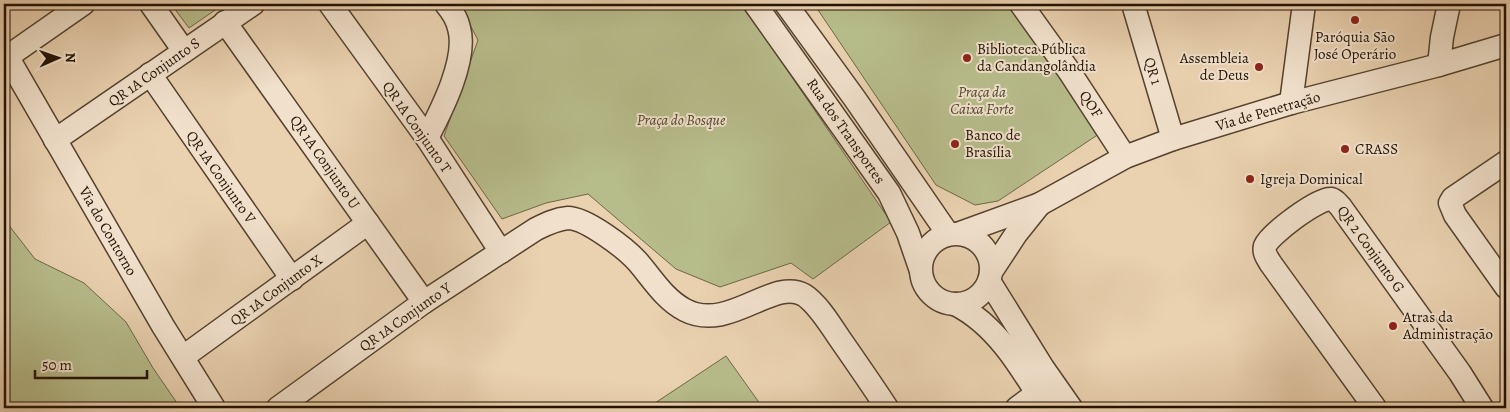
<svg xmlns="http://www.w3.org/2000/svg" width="1510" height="412" font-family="Alegreya,serif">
  <rect width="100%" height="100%" fill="#ead1b0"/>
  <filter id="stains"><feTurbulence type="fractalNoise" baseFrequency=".004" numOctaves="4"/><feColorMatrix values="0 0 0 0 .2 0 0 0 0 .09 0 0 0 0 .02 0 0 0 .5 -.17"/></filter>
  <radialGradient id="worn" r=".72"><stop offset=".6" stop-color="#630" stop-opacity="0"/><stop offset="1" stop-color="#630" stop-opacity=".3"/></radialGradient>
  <g fill="#b7bc8b" stroke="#6c6747">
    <polygon points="171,4 224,4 189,28"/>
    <polygon points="459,4 742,4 891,222 813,279 791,263 720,287 676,269 588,194 546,203 502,219 444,136 478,40"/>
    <polygon points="814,4 1018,4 1108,128 998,201 975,205 936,185"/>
    <polygon points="4,219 35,259 84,283 126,322 153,368 175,400 179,408 4,408"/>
    <polygon points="726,356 763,408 652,408 652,405"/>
  </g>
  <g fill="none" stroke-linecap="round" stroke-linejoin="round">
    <g stroke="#54422e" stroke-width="25">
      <g id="minor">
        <polyline points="151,4 184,51"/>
        <polyline points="330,4 427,138 501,252"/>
        <polyline points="755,4 889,193 908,233 920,268"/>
        <polyline points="786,4 855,99 948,234"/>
        <polyline points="1021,4 1069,71 1125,157"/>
        <polyline points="1133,4 1173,139"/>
        <polyline points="225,22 424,302"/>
        <polyline points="4,51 163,326 214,408"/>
        <polyline points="7,57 83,4"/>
        <polyline points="1439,65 1442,37 1449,4"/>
        <polyline points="150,74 292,279"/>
        <polyline points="1291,103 1304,4"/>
        <path d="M427,138c14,-27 41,-79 32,-110 -2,-9 -7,-17 -13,-24"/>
        <polyline points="55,140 253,4"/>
        <polyline points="1506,162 1453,198 1450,203 1455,215 1506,287"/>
        <polyline points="960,233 1040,204 1125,157 1173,139 1291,103 1439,65 1506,45"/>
        <circle cx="956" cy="269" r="35"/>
        <polyline points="991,272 1016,234 1040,204"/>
        <polyline points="989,281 1043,368 1071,408"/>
        <path d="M955,304c42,21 67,65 91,104"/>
        <polyline points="183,357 368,223"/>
        <path d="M278,408l146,-106 112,-73c10,-5 20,-10 32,-11 18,0 57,30 69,43 15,17 27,38 48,49 44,23 88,-33 119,-15 14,9 27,31 36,44 16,23 32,46 47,69"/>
        <polyline points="1017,408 1037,393 1046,382"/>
        <path d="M1375,408l-104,-144c-3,-5 -8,-11 -6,-18 5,-12 53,-48 66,-47 4,1 6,4 9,7l120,167 22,35"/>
      </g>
    </g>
    <use href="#minor" stroke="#f1e1cc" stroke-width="22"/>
  </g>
  <g fill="#8f2418" stroke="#f1e1cc" stroke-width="2">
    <circle cx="1355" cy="20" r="5"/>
    <circle cx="967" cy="58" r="5"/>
    <circle cx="1259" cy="67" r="5"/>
    <circle cx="955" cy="144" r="5"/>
    <circle cx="1345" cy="149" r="5"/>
    <circle cx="1250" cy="179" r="5"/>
    <circle cx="1393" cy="326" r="5"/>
  </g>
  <g text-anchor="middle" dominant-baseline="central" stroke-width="4" stroke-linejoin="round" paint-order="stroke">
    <g font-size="15" fill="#221203" stroke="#f1e1cc" text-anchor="start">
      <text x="1355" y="37" text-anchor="middle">Paróquia São<tspan x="1355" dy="17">José Operário</tspan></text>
      <text x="977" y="49">Biblioteca Pública<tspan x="977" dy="17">da Candangolândia</tspan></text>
      <text x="1249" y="58" text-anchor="end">Assembleia<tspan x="1249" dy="17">de Deus</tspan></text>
      <text x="965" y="135">Banco de<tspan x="965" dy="17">Brasília</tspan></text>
      <text x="1355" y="149">CRASS</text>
      <text x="1260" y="179">Igreja Dominical</text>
      <text x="1403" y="317">Atras da<tspan x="1403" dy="17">Administração</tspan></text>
    </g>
    <g font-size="15" fill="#221203" stroke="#f1e1cc">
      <text transform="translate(1153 71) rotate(73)">QR 1</text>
      <text transform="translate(154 72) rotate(-35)">QR 1A Conjunto S</text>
      <text transform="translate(1091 104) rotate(57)">QOF</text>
      <text transform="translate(1268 111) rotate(-16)">Via de Penetração</text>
      <text transform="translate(417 127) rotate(55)">QR 1A Conjunto T</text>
      <text transform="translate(846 131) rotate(55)">Rua dos Transportes</text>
      <text transform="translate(325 162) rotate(55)">QR 1A Conjunto U</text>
      <text transform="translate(221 177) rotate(55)">QR 1A Conjunto V</text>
      <text transform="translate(108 231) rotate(60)">Via do Contorno</text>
      <text transform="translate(1371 249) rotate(54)">QR 2 Conjunto G</text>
      <text transform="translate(276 290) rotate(-36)">QR 1A Conjunto X</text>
      <text transform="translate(405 317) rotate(-35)">QR 1A Conjunto Y</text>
    </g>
    <g font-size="15" font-style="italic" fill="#4f452c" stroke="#f1e1cc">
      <text x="982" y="92">Praça da<tspan x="982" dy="17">Caixa Forte</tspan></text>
      <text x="681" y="120">Praça do Bosque</text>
    </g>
  </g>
  <rect width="1510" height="412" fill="none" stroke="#ead1b0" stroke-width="20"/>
  <rect x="5" y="5" width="1500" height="402" fill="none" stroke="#221203" stroke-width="2.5"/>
  <rect x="10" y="10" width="1490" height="392" fill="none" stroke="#221203"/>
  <g transform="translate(58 58) rotate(88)" stroke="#f1e1cc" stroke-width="4" paint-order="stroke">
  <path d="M0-4L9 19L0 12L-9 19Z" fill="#221203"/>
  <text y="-8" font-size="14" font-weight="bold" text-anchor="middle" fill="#221203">N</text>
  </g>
  <path d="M35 370v8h112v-8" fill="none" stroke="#221203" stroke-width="2.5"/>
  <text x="42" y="370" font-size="15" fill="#221203" stroke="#f1e1cc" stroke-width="4" paint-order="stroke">50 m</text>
  <rect width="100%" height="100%" filter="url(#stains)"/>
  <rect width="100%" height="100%" fill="url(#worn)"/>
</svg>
